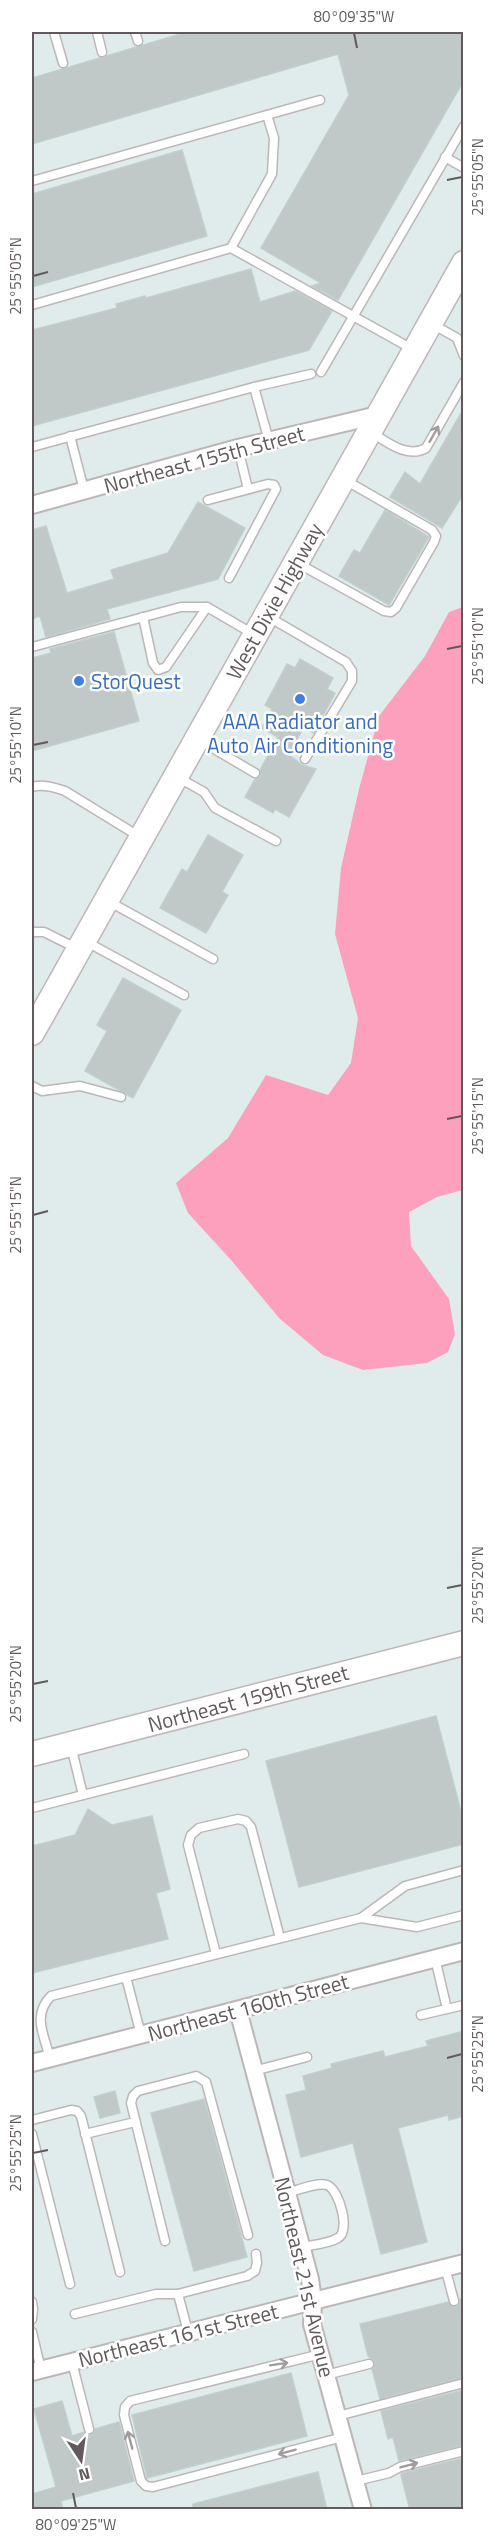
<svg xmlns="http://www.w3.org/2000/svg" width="495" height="2541" font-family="'Titillium Web',sans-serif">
  <rect width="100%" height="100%" fill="#e0ecec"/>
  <polygon fill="#fda0bd" points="463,607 463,1190 437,1197 409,1212 411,1246 449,1299 455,1334 448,1352 427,1363 363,1370 323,1355 279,1318 231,1260 188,1213 176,1183 228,1138 266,1075 328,1095 351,1063 358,1018 335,934 341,868 359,789 379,716 425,656 449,612"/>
  <g fill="#c0c8c8" stroke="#bfd0cf" stroke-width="1.5">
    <polygon points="187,32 464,32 464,80 338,300 312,286 321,283 261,248 349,95 338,54 32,144 32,78"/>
    <polygon points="182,150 207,236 32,287 32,194"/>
    <polygon points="251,269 260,302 295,291 332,311 309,350 32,426 32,330 117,308 116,304 145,296 146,298"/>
    <polygon points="464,408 464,493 442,528 390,497 405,472 420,484"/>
    <polygon points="198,502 245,528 218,579 107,609 110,619 46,637 40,616 32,619 32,530 46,526 67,593 114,579 111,570 168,553"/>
    <polygon points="385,510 429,537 389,605 339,576 354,550 360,553"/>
    <polygon points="114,632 139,721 32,751 32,658 51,653 50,649"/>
    <polygon points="300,659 333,678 327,689 335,693 314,733 304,727 288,754 302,765 316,769 289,817 275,809 273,813 245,797 255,779 261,776 260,770 278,737 262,728 272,709 265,705 287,664 295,668"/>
    <polygon points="208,835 243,855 222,892 228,895 206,933 160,908 182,869 187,872"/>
    <polygon points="123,978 181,1010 133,1098 85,1071 107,1031 97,1025"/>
    <polygon points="436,1716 464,1823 464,1844 299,1887 266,1761"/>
    <polygon points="88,1809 112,1825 152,1816 170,1889 156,1893 168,1939 32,1973 32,1846 75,1835"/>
    <polygon points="464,2031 464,2116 449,2120 448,2115 398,2128 427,2242 381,2254 353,2143 301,2157 286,2095 306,2090 303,2076 332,2068 331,2064 383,2051 385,2057 428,2046 426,2041"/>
    <polygon points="115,2091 120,2113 100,2118 94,2097"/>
    <polygon points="204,2099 247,2257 194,2271 151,2113"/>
    <polygon points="464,2298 464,2377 380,2399 372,2369 375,2362 368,2356 360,2324 448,2302 455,2307 459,2305 460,2299"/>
    <polygon points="291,2373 307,2436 147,2478 132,2415"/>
    <polygon points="464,2390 464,2445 399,2461 393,2437 388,2439 381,2411"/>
    <polygon points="62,2401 72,2436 84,2432 91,2435 95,2429 119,2422 134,2481 61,2501 63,2510 32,2510 32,2494 56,2487 34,2409"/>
    <polygon points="464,2458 464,2508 410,2510 401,2475 402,2473"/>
    <polygon points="318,2472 327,2510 193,2510 193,2504"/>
  </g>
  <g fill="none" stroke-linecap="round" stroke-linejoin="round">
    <g stroke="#bdb6b7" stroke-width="11">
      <g id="lane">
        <polyline points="54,32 63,63"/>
        <polyline points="97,32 102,52"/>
        <polyline points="135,32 138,41"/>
        <polyline points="445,157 464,168"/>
        <polyline points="32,181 267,115"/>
        <polyline points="231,248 272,174 274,138 267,115 320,100"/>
        <polyline points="32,305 231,248 414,350"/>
        <polyline points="432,324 457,338 464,356"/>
        <polyline points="321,372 464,126"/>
        <polyline points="254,387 269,441"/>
        <path d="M372,433c15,9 36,26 54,15l38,-66"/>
        <polyline points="70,436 84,490"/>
        <polyline points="32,447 254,387 311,374"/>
        <polyline points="238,448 248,489"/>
        <polyline points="208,500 268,484 274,485 276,489 229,578"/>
        <polyline points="299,564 384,611 391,612 396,608 434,542 436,536 432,530 345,480"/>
        <polyline points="267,616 346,662 352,671 352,681 305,759"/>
        <polyline points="143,617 153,663 158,670 166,667 207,607"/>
        <polyline points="32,647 181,607 207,607 255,635"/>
        <polyline points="199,740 255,773"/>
        <polyline points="177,777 204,792 215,808 276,841"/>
        <path d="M32,787c11,-3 21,0 33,4l75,46"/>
        <polyline points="108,901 213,959"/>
        <polyline points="32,932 44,932 78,949"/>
        <polyline points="85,941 184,995"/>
        <polyline points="32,1086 42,1091 80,1086 121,1097"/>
        <polyline points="71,1746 83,1795"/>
        <polyline points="32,1808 244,1754"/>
        <polyline points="361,1918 417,1927 464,1915"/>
        <polyline points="216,1954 188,1845 191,1835 199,1828 238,1819 246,1821 251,1827 280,1938"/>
        <polyline points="435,1958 447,2009"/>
        <polyline points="126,1977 141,2035"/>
        <polyline points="421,2015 464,2005"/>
        <path d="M50,2058c-6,-23 -18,-43 1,-62l310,-78 44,-32 59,-16"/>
        <polyline points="254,2071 307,2057"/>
        <polyline points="32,2120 71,2110 77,2111 81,2116 120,2272"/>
        <polyline points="32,2134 70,2284"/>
        <polyline points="85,2134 135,2122"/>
        <path d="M287,2193c11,-3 30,-11 40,-8 12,4 24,46 11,53 -10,6 -26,7 -37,9"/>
        <polyline points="165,2241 131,2103 133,2096 138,2091 196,2076 206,2082 248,2235"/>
        <polyline points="445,2267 454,2301"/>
        <polyline points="178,2294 188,2332"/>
        <polyline points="32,2302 33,2309 32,2319"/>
        <polyline points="75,2314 156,2294 178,2294 247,2276 255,2271 257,2263 256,2254"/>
        <polyline points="32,2332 41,2370"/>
        <polyline points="321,2354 130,2401 125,2407 124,2415 141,2481 146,2486 153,2487 343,2437"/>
        <polyline points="72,2362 89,2429"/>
        <polyline points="326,2375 369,2364"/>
        <polyline points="338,2416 464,2383"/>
        <polyline points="356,2481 389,2473 400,2467 464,2451"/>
      </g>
    </g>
    <g stroke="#bdb6b7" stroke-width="20">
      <g id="street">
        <polyline points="32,505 238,448 378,415"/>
        <polyline points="238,2010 310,2279 313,2301 312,2324 363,2510"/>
        <polyline points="32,2063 464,1951"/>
        <polyline points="32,2372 464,2263"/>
      </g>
    </g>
    <g stroke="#bfb6b8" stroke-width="27">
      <g id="secondary">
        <polyline points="32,1033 464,263"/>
        <polyline points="32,1754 464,1643"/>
      </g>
    </g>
    <use href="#lane" stroke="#fff" stroke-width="8"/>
    <use href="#street" stroke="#fff" stroke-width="16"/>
    <use href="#secondary" stroke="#fff" stroke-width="24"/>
  </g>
  <defs><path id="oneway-shaft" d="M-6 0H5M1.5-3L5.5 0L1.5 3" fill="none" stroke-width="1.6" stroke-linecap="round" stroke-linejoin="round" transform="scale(1.5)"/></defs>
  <g stroke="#a09b9d">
    <use href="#oneway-shaft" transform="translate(434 434) rotate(-60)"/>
    <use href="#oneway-shaft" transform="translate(279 2364) rotate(-9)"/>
    <use href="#oneway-shaft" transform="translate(130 2440) rotate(-105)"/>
    <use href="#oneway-shaft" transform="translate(287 2452) rotate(165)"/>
    <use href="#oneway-shaft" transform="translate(409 2465) rotate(-15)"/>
  </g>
  <path fill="none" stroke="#61595b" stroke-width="2" d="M354,33l3,15M447,180l15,-3M33,276l15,-4M447,649l15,-3M33,745l15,-3M447,1119l15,-3M33,1215l15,-4M447,1588l15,-3M33,1684l15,-3M447,2058l15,-4M33,2153l15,-3M73,2493l3,15"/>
  <g fill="#3f7fe0" stroke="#fff" stroke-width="2">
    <circle cx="79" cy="681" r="6"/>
    <circle cx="300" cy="699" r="6"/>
  </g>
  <g text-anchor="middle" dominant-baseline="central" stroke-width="5" stroke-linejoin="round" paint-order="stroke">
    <g font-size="21" fill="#61595b" stroke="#fff">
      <text transform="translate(204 459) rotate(-15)">Northeast 155th Street</text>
      <text transform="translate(274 601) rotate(-61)">West Dixie Highway</text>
      <text transform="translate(248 1698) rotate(-15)">Northeast 159th Street</text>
      <text transform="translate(248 2007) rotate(-15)">Northeast 160th Street</text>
      <text transform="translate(305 2277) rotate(77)">Northeast 21st Avenue</text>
      <text transform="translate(178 2335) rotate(-14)">Northeast 161st Street</text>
    </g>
    <g font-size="21" fill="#366cbe" stroke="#fff" text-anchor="start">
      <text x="91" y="681">StorQuest</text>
      <text x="300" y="721" text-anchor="middle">AAA Radiator and<tspan x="300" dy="24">Auto Air Conditioning</tspan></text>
    </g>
  </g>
  <rect width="495" height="2541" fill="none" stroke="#ffffff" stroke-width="66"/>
  <g transform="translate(81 2460) rotate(167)" stroke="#ffffff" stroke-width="4.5" paint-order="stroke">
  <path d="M0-4.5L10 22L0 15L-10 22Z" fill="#61595b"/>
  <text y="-9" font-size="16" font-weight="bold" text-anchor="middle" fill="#61595b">N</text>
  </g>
  <rect x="33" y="33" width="429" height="2475" fill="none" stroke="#61595b" stroke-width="2"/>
  <g font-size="15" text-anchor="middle" fill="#61595b">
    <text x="354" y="22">80°09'35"W</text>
    <text transform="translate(478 177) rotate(-90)" y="5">25°55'05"N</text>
    <text transform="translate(16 276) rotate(-90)" y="5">25°55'05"N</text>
    <text transform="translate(478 646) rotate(-90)" y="5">25°55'10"N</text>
    <text transform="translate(16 745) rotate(-90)" y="5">25°55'10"N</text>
    <text transform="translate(478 1116) rotate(-90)" y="5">25°55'15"N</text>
    <text transform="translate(16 1215) rotate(-90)" y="5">25°55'15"N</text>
    <text transform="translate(478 1585) rotate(-90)" y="5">25°55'20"N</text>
    <text transform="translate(16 1684) rotate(-90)" y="5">25°55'20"N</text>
    <text transform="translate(478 2054) rotate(-90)" y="5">25°55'25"N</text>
    <text transform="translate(16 2153) rotate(-90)" y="5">25°55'25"N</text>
    <text x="76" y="2530">80°09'25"W</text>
  </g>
</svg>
